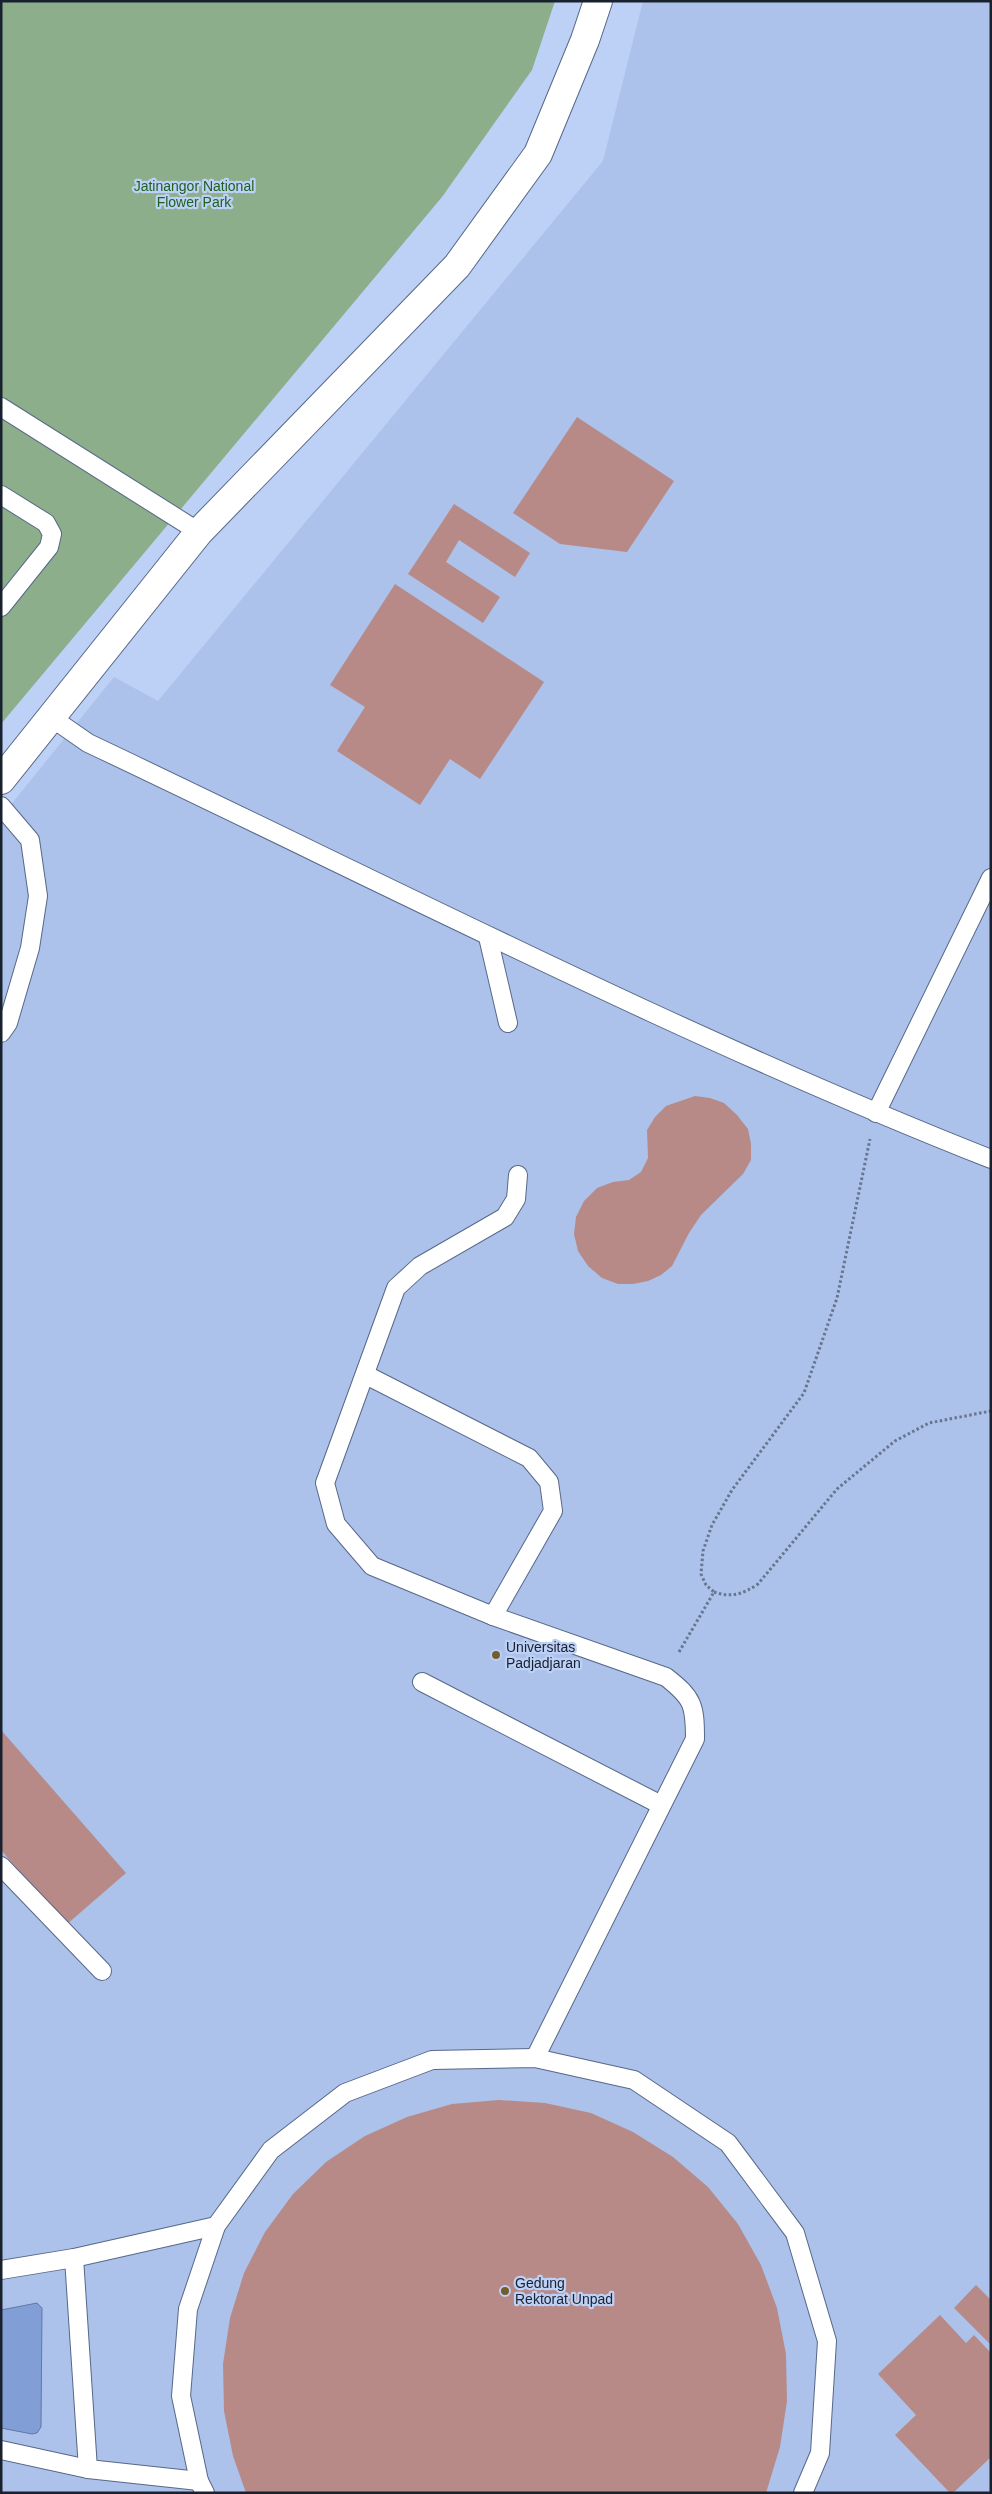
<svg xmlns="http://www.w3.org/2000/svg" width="992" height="2494" font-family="Helvetica,sans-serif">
  <rect width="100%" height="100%" fill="#bdd0f5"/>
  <polygon fill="#acc2eb" points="643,1 991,1 991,2493 1,2493 1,817 114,677 158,701 603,161"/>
  <polygon fill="#8cae8a" points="1,1 555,1 532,70 442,197 1,724"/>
  <polygon fill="#829ed6" stroke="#6278a4" points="37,2303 42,2308 41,2427 37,2433 32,2434 1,2428 1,2310"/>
  <g fill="#b78a87">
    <polygon points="577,417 674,481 627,552 560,544 513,513"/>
    <polygon points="454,504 530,553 515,577 459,540 446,562 500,597 483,623 408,574"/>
    <polygon points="395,584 544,682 480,779 450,759 420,805 337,751 365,707 330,685"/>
    <polygon points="695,1096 710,1098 724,1103 737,1115 748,1129 751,1144 751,1160 743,1174 701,1215 689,1233 672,1266 661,1275 648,1281 633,1284 618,1284 602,1278 588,1266 578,1251 574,1234 576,1217 584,1201 597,1188 613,1182 629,1180 641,1172 648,1158 647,1130 655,1117 666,1106"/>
    <polygon points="1,1730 126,1873 66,1925 1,1850"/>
    <polygon points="499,2100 545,2103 591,2113 633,2132 673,2157 708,2187 738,2224 761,2265 777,2308 786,2354 787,2401 780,2447 766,2493 246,2493 233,2456 224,2411 223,2364 230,2318 244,2273 265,2232 293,2194 326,2162 365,2136 407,2117 452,2104"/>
    <polygon points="976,2285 991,2300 991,2345 954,2308"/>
    <polygon points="940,2315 966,2343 974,2335 991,2353 991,2457 953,2493 950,2493 895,2435 916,2415 878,2374"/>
  </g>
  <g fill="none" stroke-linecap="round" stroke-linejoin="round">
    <g stroke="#576888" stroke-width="20">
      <g id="lane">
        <polyline points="1,407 199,532"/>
        <polyline points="1,495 46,523 52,534 49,547 1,607"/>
        <path d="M52,718l36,25c300,142 594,294 903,416"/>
        <polyline points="1,806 30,840 38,896 30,948 8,1023 1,1033"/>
        <polyline points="488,937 508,1023"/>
        <polyline points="876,1113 991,878"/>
        <path d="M518,1175l-2,24 -11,18 -85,49 -24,22 -71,195 11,41 36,42 121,50 173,61c27,21 29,28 29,62l-160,319"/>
        <polyline points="366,1375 529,1458 549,1482 553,1511 493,1616"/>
        <polyline points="422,1682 661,1805"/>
        <polyline points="1,1866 102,1971"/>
        <polyline points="74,2258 88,2469"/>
        <polyline points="1,2270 74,2258 216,2226"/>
        <polyline points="1,2450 88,2469 199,2481"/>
        <polyline points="205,2493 199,2481 181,2396 188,2309 216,2226 271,2150 345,2093 432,2060 535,2058 634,2080 728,2143 795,2233 827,2341 820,2453 803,2493"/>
      </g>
    </g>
    <g stroke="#576888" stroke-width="30">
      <polyline id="secondary" points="1,780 199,532 457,266 538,154 585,40 598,1"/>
    </g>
    <g stroke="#68758e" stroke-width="3" stroke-dasharray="2.5 2.5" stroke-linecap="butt">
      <path d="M714,1592c18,6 29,2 44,-8l79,-95 58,-48 34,-18 62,-12"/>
      <polyline points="679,1652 714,1592 706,1585 701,1574 703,1551 712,1525 732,1490 804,1393 837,1298 870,1139"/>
    </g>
    <use href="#lane" stroke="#fff" stroke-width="18"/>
    <use href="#secondary" stroke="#fff" stroke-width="28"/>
  </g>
  <g fill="#745d2d" stroke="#bdd0f5" stroke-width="2">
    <circle cx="496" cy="1655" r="5"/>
    <circle cx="505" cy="2291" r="5"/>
  </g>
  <g text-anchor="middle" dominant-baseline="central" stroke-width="4.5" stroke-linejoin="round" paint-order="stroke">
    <g font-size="14" fill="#1f6120" stroke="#bdd0f5">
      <text x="194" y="186">Jatinangor National<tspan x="194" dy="16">Flower Park</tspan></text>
    </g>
    <g font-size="14" fill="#19202e" stroke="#bdd0f5" text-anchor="start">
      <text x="506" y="1647">Universitas<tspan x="506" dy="16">Padjadjaran</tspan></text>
      <text x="515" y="2283">Gedung<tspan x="515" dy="16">Rektorat Unpad</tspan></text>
    </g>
  </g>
  <rect width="992" height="2494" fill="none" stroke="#19202e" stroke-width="5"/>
</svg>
